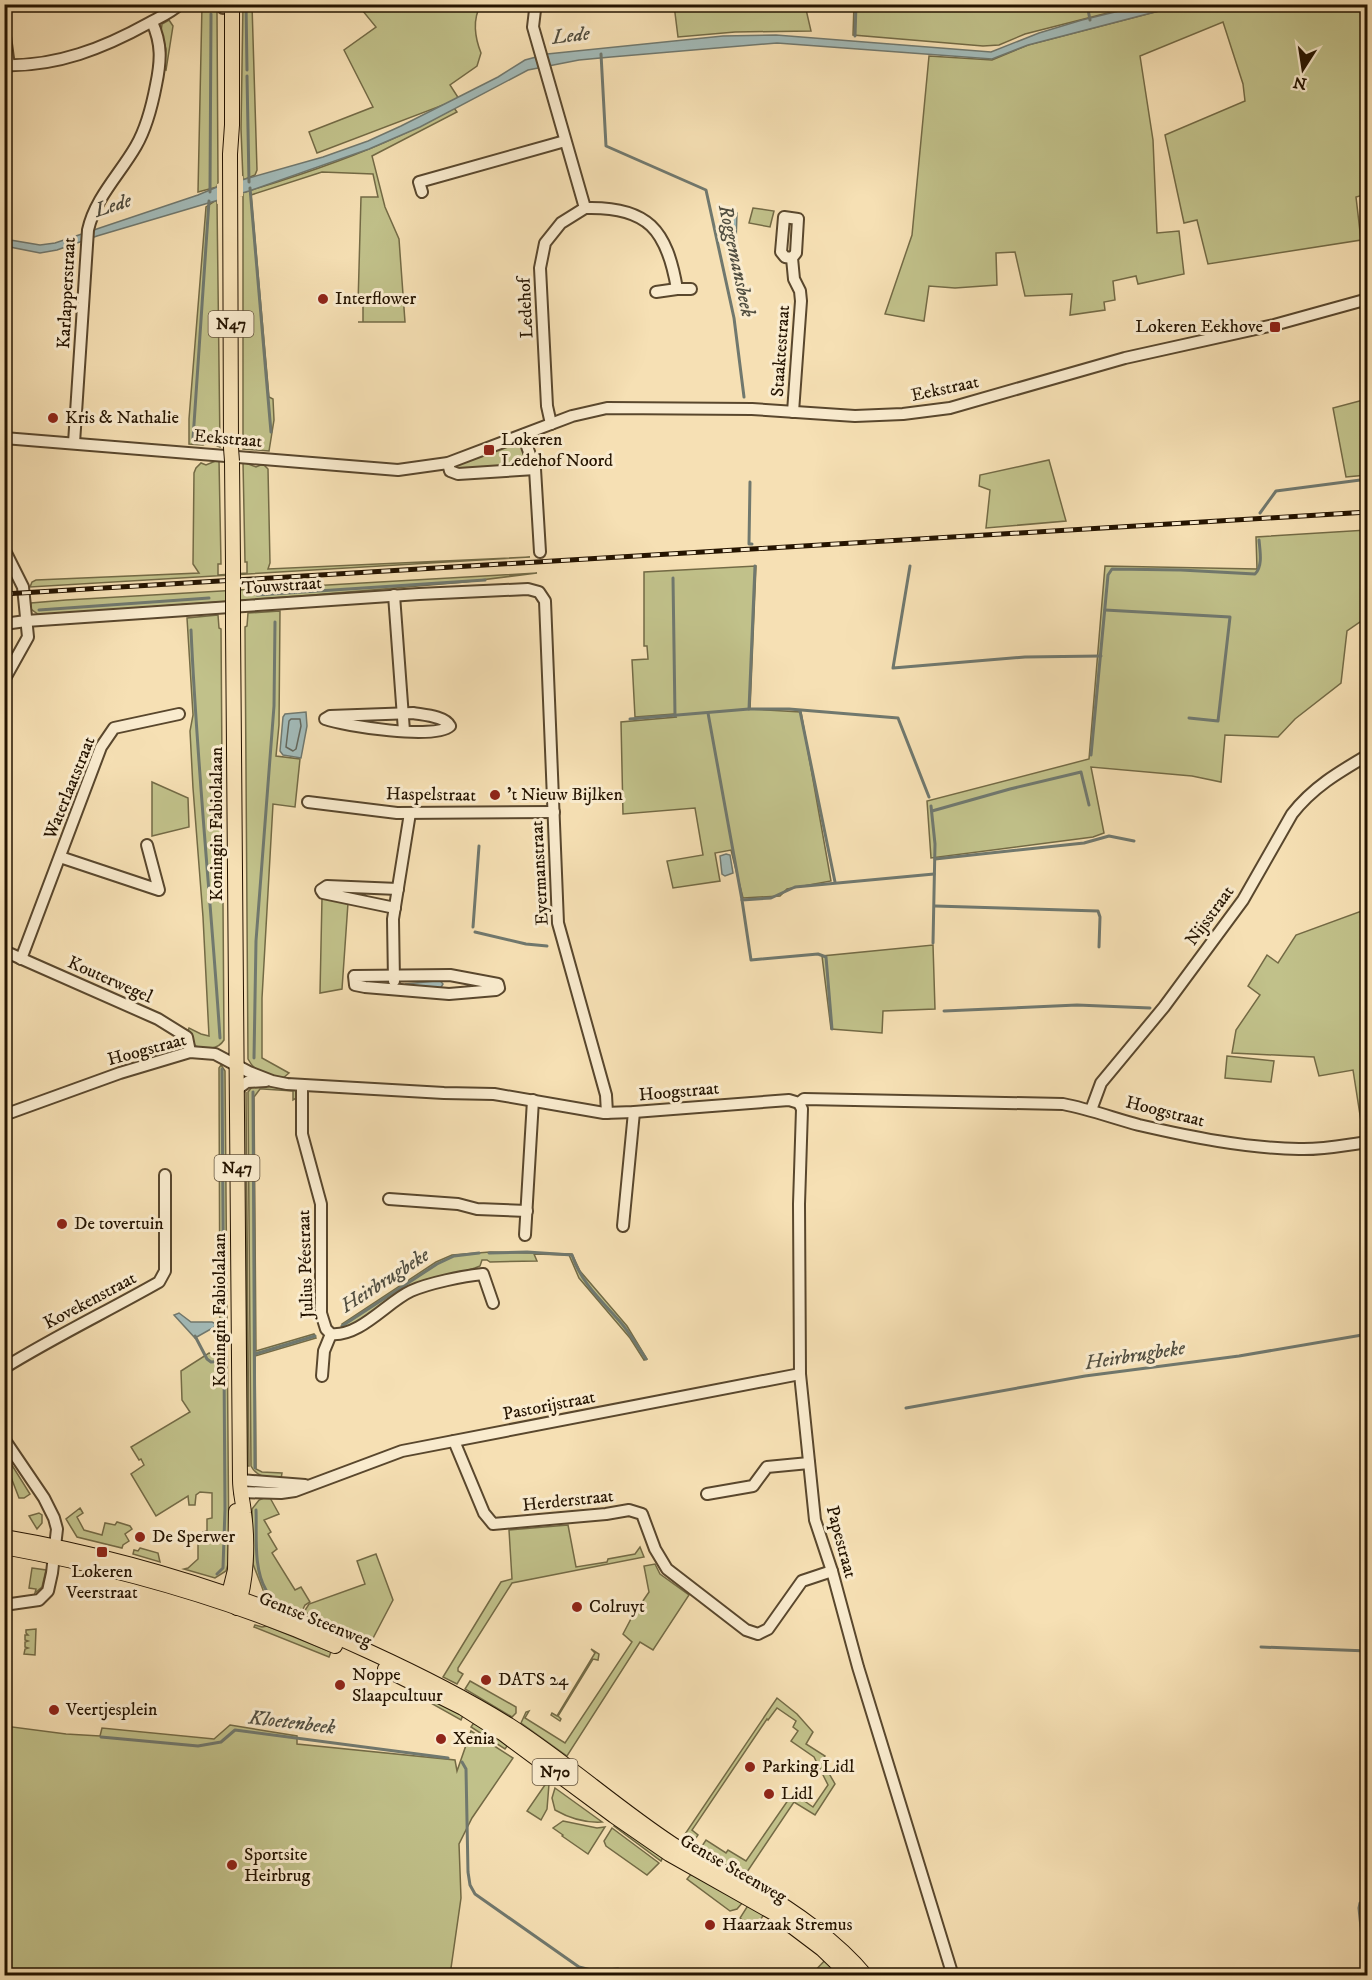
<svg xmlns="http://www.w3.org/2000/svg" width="1372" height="1980" font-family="'IM FELL DW Pica',serif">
  <rect width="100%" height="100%" fill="#f6e0b4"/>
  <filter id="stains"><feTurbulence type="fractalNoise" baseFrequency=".00333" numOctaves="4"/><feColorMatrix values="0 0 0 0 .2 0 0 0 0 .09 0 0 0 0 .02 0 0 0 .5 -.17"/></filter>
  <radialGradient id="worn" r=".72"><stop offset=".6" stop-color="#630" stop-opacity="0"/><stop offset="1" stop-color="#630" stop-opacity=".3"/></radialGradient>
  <g fill="#c1c18a" stroke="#736a45" stroke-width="1.5">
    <polygon points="207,4 215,8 217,12 218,183 217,187 198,192 202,5"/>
    <path d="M370,4l111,1c-9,14 -6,33 0,48l-4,13 -27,19 9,14 -142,54 -8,-21 64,-25 -29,-57 32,-23 -14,-17z"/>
    <polygon points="854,4 1139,4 1139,5 1025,34 999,45 983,46 853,35"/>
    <polygon points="243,5 252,5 257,170 255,175 243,180 241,129"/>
    <polygon points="674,5 805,5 811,31 735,32 678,37"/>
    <polygon points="1182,5 1367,5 1367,194 1356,197 1361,240 1208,264 1197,220 1184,223 1165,135 1245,101 1243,84 1223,22 1140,56 1153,140 1157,233 1179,231 1184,274 1138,284 1136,276 1113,281 1115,300 1104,302 1105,310 1070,315 1072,294 1025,296 1015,252 996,253 997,285 955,288 929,286 924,321 885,314 912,235 929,56 992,60 1028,45"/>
    <polygon points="169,20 173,26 166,70 164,69 166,49 161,32 162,24"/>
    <path d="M454,108l3,4 -85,44 13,51 14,32 6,83h-47h5v-18h-5l3,-107h17l-5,-23 -51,-2 -71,23 18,202 4,2 1,21 -5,31 -26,-2v-254l-26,7 3,245 -11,-5 -6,3 -14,-1v-25l17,-212 9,-6c82,-24 165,-51 239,-93z"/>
    <polygon points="753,208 774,211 770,227 749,223"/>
    <polygon points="1367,399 1367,475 1346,477 1333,408"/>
    <polygon points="515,442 521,446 526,459 524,465 456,469 457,464"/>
    <polygon points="218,460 219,460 221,564 218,564 218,575 247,573 247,562 245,562 243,462 256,467 263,464 268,469 270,563 268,569 530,557 30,587 32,582 36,580 199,573 193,564 194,473 196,468 201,463 206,465"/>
    <polygon points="1049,460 1066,521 986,528 990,490 979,486 980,475"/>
    <polygon points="1367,530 1367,617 1347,631 1341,683 1295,719 1278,737 1225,735 1221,782 1192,776 1091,767 1104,833 1093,837 931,858 927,801 1089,759 1105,566 1257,569 1256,537"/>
    <polygon points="756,566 750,709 801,712 831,881 787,889 780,896 743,898 731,850 715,853 720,881 673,888 667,861 703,855 695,808 623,814 621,722 676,717 674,714 635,717 632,660 648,659 647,646 644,646 644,572"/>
    <polygon points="537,573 465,582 313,595 39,615 31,609 31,603 66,600"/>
    <path d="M280,611l-1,114 -3,31 24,3 -5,48 -22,-3 -11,194v60l27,15 -7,6c-15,-3 -27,-6 -34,-20l-3,-432 2,-1 1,-13z"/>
    <path d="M218,615l1,13 2,1 3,411c-6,10 -19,10 -29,6l-4,-12 -3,-3 1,-3 12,6 8,2 -6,-119 -10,-129 -3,-57 3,-16 -6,-97z"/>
    <polygon points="152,782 188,798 189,827 152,836"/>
    <polygon points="322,898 348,903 342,989 320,993"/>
    <polygon points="1367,909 1368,1133 1363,1134 1353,1070 1319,1076 1314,1057 1232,1053 1236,1030 1260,995 1248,986 1267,955 1278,963 1296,935"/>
    <polygon points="933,945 935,1009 883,1011 882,1033 831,1029 822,956"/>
    <polygon points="1227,1056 1274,1061 1271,1082 1225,1078"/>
    <polygon points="221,1065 225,1071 229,1561 226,1571 215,1578 184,1569 188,1568 198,1559 198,1544 203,1539 203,1532 207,1531 207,1519 212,1518 212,1493 200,1492 196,1495 195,1505 189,1505 188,1496 156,1516 131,1474 144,1465 141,1459 139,1460 131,1447 190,1412 182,1400 181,1371 209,1353 220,1355 219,1068"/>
    <path d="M255,1083l42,7 1,7 -5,3v-9l-30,-2h-3l-6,8 2,254 58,-17 2,4 -61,18 1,113 6,3 20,1 -1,6c-12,-1 -24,-1 -30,-13l-3,-374z"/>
    <polygon points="246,1092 249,1466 247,1466"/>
    <polygon points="490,1252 572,1254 580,1271 627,1326 647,1359 644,1360 630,1338 579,1278 569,1255 534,1254 537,1261 490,1262 487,1260 482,1260 480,1266 475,1268 413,1287 351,1326 344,1329 342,1324 436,1262 452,1255"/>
    <polygon points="10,1462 30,1494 24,1498 19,1498 6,1464"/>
    <polygon points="269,1496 279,1514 264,1520 271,1532 268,1534 277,1549 272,1553 295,1590 301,1587 310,1602 305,1605 302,1611 265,1595 253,1564 252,1509 259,1500"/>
    <polygon points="80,1508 83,1513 77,1517 84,1530 102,1535 105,1523 115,1525 117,1522 130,1526 132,1529 125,1534 129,1541 123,1545 122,1548 77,1537 66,1519"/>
    <polygon points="39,1513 42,1515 42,1523 37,1529 29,1516"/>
    <polygon points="568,1525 576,1567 607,1562 608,1559 635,1554 640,1547 644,1557 512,1583 458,1668 458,1671 463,1674 457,1684 443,1677 501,1582 512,1579 509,1530"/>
    <polygon points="140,1548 158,1553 160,1562 133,1554 134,1550 138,1551"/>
    <polygon points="376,1554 393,1600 371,1642 304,1612 309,1604 365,1584 357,1561"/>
    <polygon points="655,1564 660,1574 689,1595 653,1650 640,1642 567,1756 521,1723 526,1712 529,1711 525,1718 565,1743 632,1642 623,1634 632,1617 649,1592 644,1566"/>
    <polygon points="32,1568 46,1570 42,1587 35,1593 36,1589 29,1588"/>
    <polygon points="255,1625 262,1627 267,1626 331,1652 329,1657 254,1627"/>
    <polygon points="36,1629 35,1655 24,1654 25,1649 28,1648 25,1647 25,1642 28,1641 25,1640 25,1635 28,1635 26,1633 26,1630"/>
    <polygon points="591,1649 599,1654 598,1660 593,1659 558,1716 561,1719 560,1721 551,1715 552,1713 557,1716 595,1653"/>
    <polygon points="470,1681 516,1707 516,1713 512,1717 465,1689"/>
    <polygon points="412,1689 463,1715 461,1720 411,1692"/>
    <polygon points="777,1698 797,1714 813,1732 806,1744 825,1756 822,1761 835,1784 815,1815 794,1802 745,1875 701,1852 700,1849 706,1840 726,1853 728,1850 746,1861 793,1793 813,1807 828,1785 814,1757 791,1741 798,1731 793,1727 796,1721 777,1708 768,1720 767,1719 692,1830 698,1835 692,1844 688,1845 681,1840"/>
    <polygon points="475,1721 510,1742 505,1749 471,1727"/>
    <polygon points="230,1725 297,1736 297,1744 455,1760 457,1771 471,1731 513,1758 472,1818 459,1844 461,1898 450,1975 5,1975 5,1726 66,1734 100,1736 102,1728 214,1739"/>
    <polygon points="547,1782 549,1784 547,1809 541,1820 527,1811"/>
    <path d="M555,1788l43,31 4,3c-16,1 -33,-4 -47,-12l-3,-12z"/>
    <polygon points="563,1821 597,1828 605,1827 588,1854 562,1836 563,1835 553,1828"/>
    <polygon points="616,1823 663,1857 661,1861 614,1826"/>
    <polygon points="612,1828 659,1863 647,1875 606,1846 604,1841"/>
    <polygon points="692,1873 743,1902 737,1909 730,1911 687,1879"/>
    <polygon points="753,1903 766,1911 759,1922 751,1927 740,1918 747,1907"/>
    <polygon points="828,1957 846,1976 810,1976"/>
  </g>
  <g fill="#a2bab8" stroke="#70786e" stroke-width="1.5">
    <polygon points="1144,5 1182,5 1028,45 992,59 777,43 611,57 579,60 528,70 420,127 369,149 249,191 97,236 57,250 40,253 5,246 4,239 40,245 55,243 198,195 217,187 323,157 368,141 401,126 498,77 525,60 547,54 723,36 776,35 991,52 1039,33 1082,20"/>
    <path d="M722,210l15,3 -1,30 -4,6c-10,-5 -14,-28 -10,-39z"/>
    <polygon points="306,712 307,726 301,758 283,755 280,751 283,717 285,714"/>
    <polygon points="726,854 730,855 733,873 725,876 722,874 720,856"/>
    <polygon points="438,978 443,984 440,989 407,986 406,984 435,981"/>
    <polygon points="179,1313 191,1322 212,1322 218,1325 195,1338 174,1315"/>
  </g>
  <polygon fill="#f6e0b4" points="243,176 243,196 217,204 217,184"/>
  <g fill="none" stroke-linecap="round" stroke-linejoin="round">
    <polygon stroke="#64675c" stroke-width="1.5" points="291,719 300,719 301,726 296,749 293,751 286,747 289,721"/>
    <g stroke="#70786e" stroke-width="3">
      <polyline points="246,4 247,70"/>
      <polyline points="1087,4 1090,20"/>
      <polyline points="855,36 856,4"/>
      <polyline points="601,54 606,146 706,190 734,318 744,397"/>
      <polyline points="247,76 249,182"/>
      <polyline points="250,188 271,432"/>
      <polyline points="210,192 211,14"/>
      <polyline points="193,439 209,201"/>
      <polyline points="750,482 749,544 752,544"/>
      <polyline points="1260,513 1276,491 1368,479"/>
      <polyline points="910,566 893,668 1025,657 1101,656"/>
      <polyline points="673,578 675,716"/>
      <polyline points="257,595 485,580"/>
      <polyline points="39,610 209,598"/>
      <polyline points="1105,610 1230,617 1218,721 1189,718"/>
      <path d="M191,630c6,136 20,272 29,408"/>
      <polyline points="749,709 755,566"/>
      <polyline points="800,711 835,882"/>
      <polyline points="708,713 742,900"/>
      <polyline points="630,719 749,709 789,709 898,718 929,797"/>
      <path d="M1091,755l17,-180 4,-6 69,1 74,4c8,-8 5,-23 4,-34"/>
      <polyline points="931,806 935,844 933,943"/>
      <polyline points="932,811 1010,789 1081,772 1089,805"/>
      <polyline points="935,859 1084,843 1109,836 1134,841"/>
      <polyline points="935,906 1098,911 1100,917 1099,947"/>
      <polyline points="473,927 479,846"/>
      <polyline points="475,932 526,944 547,946"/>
      <polyline points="944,1011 1077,1005 1150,1008"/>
      <polyline points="832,1029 826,957 818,954 751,960 742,900 771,898 795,887 934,874"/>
      <polyline points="254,1058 256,941 274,706 275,622"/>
      <polyline points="253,1092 255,1468"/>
      <path d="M489,1253l38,-1 45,3c9,28 31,47 50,69 9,11 16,23 24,35"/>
      <polyline points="342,1326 437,1264 454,1256 479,1253"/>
      <polyline points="195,1336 207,1359 211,1362 223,1361"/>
      <polyline points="255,1354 315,1336"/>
      <polyline points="906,1408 1085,1376 1239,1356 1368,1334"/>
      <path d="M256,1510c1,25 -3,58 10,80"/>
      <polyline points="217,1574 223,1568 225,1509 222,1069"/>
      <polyline points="1261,1647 1368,1651"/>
      <polyline points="101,1737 198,1746 221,1742 235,1730 448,1758"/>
      <polyline points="462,1762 466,1769 468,1872 470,1885 475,1894 579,1967 595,1971 618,1969 629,1976"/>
      <polyline points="1366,1976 1359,1908 1360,1903 1368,1903"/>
    </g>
    <g stroke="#59472d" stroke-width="14">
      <g id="minor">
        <polyline points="223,4 223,8"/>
        <polyline points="539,4 535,10 533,27 585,208 561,223 545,243 540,268 547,406 551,424"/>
        <polyline points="4,29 9,66"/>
        <path d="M4,65c52,2 100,-17 145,-42 11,-6 21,-10 31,-19"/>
        <polyline points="422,192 419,182 565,141"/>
        <path d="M585,208c63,-2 82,22 92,81h14"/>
        <polyline points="792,258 785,257 781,252 784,217 798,219 796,253 792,258 794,279 800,291 801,301 793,412"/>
        <polyline points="656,292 677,289"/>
        <polyline points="523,435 535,469 540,552"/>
        <polyline points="4,438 398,470 448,463 572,416 607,408 752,409 855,416 903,414 950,408 1125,358 1274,325 1368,299"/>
        <path d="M74,443l14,-213c7,-32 32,-56 48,-84 11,-19 16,-40 20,-61 5,-24 6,-41 -4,-63"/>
        <polyline points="448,463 450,471 458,474 535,469"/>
        <polyline points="4,549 23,587 28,637 4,680"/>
        <polyline points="394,595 404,731"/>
        <polyline points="4,624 26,621 419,594 528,589 539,592 545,601 558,923 606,1095 607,1113"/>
        <path d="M413,713c11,2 32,3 37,13 -15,14 -105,0 -125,-7l5,-3z"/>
        <polyline points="308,802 397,813 554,812"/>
        <polyline points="60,857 159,890 147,845"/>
        <polyline points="395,908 323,893 321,890 327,886 398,889"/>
        <polyline points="4,951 158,1019 187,1037 190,1052"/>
        <polyline points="21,959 101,747 114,728 179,714"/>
        <polygon points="450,975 498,984 499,988 496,990 449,994 365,987 355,985 354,976"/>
        <polyline points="394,981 393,919 410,813"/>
        <path d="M302,1086v48l19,70v109l5,16 5,5c29,3 56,-32 80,-43 18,-8 52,-15 72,-17l10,29"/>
        <polyline points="236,1090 247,1082 266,1081"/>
        <polyline points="799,1103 802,1109 799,1204 800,1374 815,1520 832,1571 858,1667 953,1976"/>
        <path d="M1091,1110l10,-27 63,-76 79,-107 49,-86c21,-27 47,-42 76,-59"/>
        <path d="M4,1115l116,-42 70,-21 25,2 34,18 23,9 15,3 157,9 50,1 110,19 30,-1 155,-12 10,3 5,-4 259,5c26,5 50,14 76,21 52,12 106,23 160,24 23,1 46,-4 69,-7"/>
        <polyline points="389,1199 458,1204 477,1209 527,1211"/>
        <polyline points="623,1226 634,1112"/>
        <polyline points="525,1235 533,1100"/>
        <path d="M4,1368c50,-31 104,-57 155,-86l6,-11v-96"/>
        <polyline points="322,1376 324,1351 331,1334"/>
        <polyline points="4,1439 44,1498 54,1518 57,1529 52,1573 48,1591 39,1600 4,1605"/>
        <polyline points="454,1441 484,1513 493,1524 606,1514 629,1510 642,1514 655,1549 667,1569 746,1630 758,1634 768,1629 802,1581 832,1571"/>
        <polyline points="240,1480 305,1485"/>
        <polyline points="240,1492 281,1493 295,1491 402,1451 800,1374"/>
        <polyline points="707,1494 753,1486 767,1467 809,1463"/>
      </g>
    </g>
    <g stroke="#251400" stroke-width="16">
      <g id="major">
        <polyline points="231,448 230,154 232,125 232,4"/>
        <polyline points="232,461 233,563"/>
        <path d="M233,628l7,852c0,12 3,22 4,33 4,28 3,69 -7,95"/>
        <path d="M4,1537c128,22 248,60 366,115 48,22 94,45 139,73 56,36 107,82 163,119 26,17 55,29 82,44 38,21 84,54 112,88"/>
        <path d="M4,1547c114,21 225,52 331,99"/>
        <polyline points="227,1602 235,1570 236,1511"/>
        <polyline points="385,1669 463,1708 502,1733 614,1816 669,1854 777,1915 822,1949 850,1976"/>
      </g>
    </g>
    <use href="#minor" stroke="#f9ebce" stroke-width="10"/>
    <use href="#major" stroke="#f6e0b4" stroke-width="14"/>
    <g stroke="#251400" stroke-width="5">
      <polyline id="rail" points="4,594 1368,512"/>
    </g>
    <use href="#rail" stroke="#f9ebce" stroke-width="3" stroke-dasharray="9" stroke-linecap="butt"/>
    <g stroke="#251400" stroke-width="16" stroke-linecap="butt">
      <g id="major-bridge">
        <polyline points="231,448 232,461"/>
        <polyline points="233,563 233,628"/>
      </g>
    </g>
    <use href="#major-bridge" stroke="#f6e0b4" stroke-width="14"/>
  </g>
  <g fill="#8f2418" stroke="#f9ebce" stroke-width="2">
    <circle cx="323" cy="299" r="6"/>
    <rect x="1269" y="321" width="12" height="12" rx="3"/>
    <circle cx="53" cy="418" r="6"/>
    <rect x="483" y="444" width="12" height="12" rx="3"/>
    <circle cx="495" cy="795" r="6"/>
    <circle cx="62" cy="1224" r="6"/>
    <circle cx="140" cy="1537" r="6"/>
    <rect x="96" y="1546" width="12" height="12" rx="3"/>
    <circle cx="577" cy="1607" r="6"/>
    <circle cx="486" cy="1680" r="6"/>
    <circle cx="340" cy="1685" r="6"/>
    <circle cx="54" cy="1710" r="6"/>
    <circle cx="441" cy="1739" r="6"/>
    <circle cx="750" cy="1767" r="6"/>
    <circle cx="769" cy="1794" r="6"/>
    <circle cx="232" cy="1865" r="6"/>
    <circle cx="710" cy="1925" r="6"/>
  </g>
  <g text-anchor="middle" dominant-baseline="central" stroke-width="6" stroke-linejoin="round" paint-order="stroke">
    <g fill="#f9ebce" stroke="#65543e" stroke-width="1.5">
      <rect x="208.5" y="311" width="45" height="26" rx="4.5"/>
      <rect x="214.5" y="1155" width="45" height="26" rx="4.5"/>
      <rect x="532.5" y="1759" width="45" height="26" rx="4.5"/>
    </g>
    <g font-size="16" font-weight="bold" fill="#251400">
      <text x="231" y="324">N47</text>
      <text x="237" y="1168">N47</text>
      <text x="555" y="1772">N70</text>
    </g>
    <g font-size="18" fill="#251400" stroke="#f9ebce">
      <text transform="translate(67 293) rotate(-87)">Karlapperstraat</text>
      <text transform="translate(526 308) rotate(-93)">Ledehof</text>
      <text transform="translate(781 351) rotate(-86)">Staaktestraat</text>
      <text transform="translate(945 389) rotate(-12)">Eekstraat</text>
      <text transform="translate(228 439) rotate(5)">Eekstraat</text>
      <text transform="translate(282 586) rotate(-4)">Touwstraat</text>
      <text transform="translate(70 788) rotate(-68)">Waterlaatstraat</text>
      <text transform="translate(431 795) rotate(1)">Haspelstraat</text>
      <text transform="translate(217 824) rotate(-90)">Koningin Fabiolalaan</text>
      <text transform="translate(540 873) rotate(-93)">Eyermanstraat</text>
      <text transform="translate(1210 916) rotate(-54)">Nijsstraat</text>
      <text transform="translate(110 980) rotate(24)">Kouterwegel</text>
      <text transform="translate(147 1050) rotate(-15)">Hoogstraat</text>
      <text transform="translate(679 1092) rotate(-5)">Hoogstraat</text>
      <text transform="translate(1165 1112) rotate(14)">Hoogstraat</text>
      <text transform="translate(306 1264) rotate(-92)">Julius Péestraat</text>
      <text transform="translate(90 1301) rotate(-28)">Kovekenstraat</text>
      <text transform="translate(220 1310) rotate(-90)">Koningin Fabiolalaan</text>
      <text transform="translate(549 1406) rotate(-11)">Pastorijstraat</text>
      <text transform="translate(568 1501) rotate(-6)">Herderstraat</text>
      <text transform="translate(841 1542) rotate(75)">Papestraat</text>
      <text transform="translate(315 1620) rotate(22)">Gentse Steenweg</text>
      <text transform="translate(733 1869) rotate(30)">Gentse Steenweg</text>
    </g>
    <g font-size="18" fill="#251400" stroke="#f9ebce" text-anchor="start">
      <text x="335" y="299">Interflower</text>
      <text x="1263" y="327" text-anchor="end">Lokeren Eekhove</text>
      <text x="65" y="418">Kris &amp; Nathalie</text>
      <text x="501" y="440">Lokeren<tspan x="501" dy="21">Ledehof Noord</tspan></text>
      <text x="507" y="795">'t Nieuw Bijlken</text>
      <text x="74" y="1224">De tovertuin</text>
      <text x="152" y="1537">De Sperwer</text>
      <text x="102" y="1572" text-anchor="middle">Lokeren<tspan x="102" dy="21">Veerstraat</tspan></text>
      <text x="589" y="1607">Colruyt</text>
      <text x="352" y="1675">Noppe<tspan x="352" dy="21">Slaapcultuur</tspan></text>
      <text x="498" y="1680">DATS 24</text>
      <text x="66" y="1710">Veertjesplein</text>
      <text x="453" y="1739">Xenia</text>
      <text x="762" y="1767">Parking Lidl</text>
      <text x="781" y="1794">Lidl</text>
      <text x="244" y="1855">Sportsite<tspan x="244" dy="21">Heirbrug</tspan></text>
      <text x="722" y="1925">Haarzaak Stremus</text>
    </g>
    <g font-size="20" font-style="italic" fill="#514e40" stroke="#f9ebce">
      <text transform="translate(571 36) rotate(-7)">Lede</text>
      <text transform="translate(113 206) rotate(-18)">Lede</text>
      <text transform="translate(736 261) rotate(78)">Roggemansbeek</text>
      <text transform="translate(385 1281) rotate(-33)">Heirbrugbeke</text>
      <text transform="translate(1135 1356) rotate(-9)">Heirbrugbeke</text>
      <text transform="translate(292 1723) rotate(7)">Kloetenbeek</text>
    </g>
  </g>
  <rect width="1372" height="1980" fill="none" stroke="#f6e0b4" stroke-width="24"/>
  <rect x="6" y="6" width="1360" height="1968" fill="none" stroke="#251400" stroke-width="3"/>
  <rect x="12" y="12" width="1348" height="1956" fill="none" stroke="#251400" stroke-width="1.5"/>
  <g transform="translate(1303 69) rotate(192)" stroke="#f9ebce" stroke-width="4.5" paint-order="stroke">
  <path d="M0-4.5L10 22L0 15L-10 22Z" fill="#251400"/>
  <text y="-9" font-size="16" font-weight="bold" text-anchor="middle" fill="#251400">N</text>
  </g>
  <rect width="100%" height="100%" filter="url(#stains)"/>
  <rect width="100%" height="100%" fill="url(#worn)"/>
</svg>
